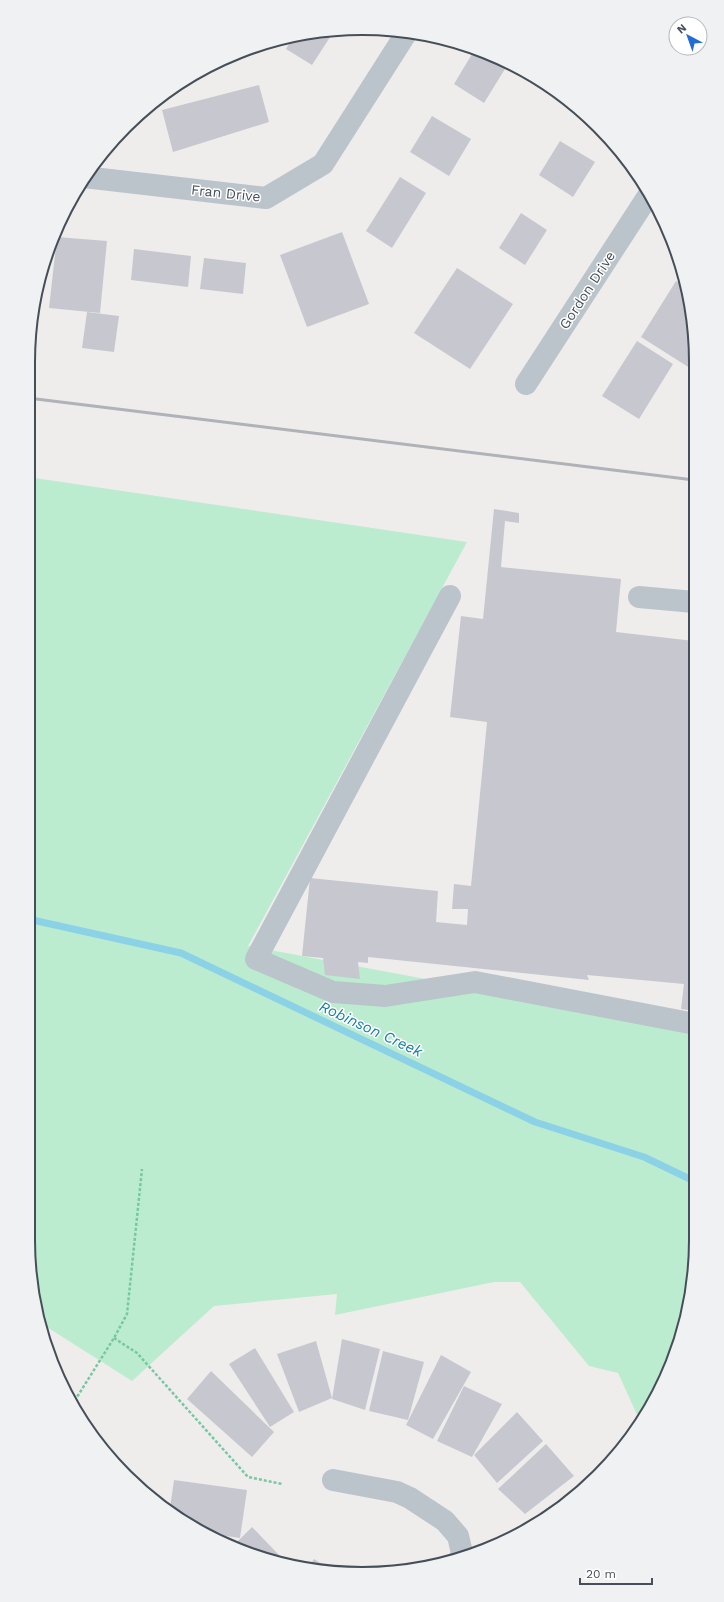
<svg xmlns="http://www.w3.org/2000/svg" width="724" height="1602" font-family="'Work Sans',sans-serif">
  <rect width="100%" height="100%" fill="#efecec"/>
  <polygon fill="#bceccf" points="28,477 467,542 248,946 695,1029 696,1240 690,1305 671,1368 639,1419 618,1373 589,1366 520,1282 494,1282 335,1315 337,1294 214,1306 132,1381 42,1324 28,1240"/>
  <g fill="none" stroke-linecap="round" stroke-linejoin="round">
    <polyline stroke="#8bd2e7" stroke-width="7" points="28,919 181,953 535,1122 644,1157 696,1182"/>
  </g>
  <g fill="#c7c8cf">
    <polygon points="334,31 312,65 286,49 294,35"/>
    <polygon points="475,49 490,53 508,64 484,103 454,84"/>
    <polygon points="259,85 269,122 173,152 162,110"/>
    <polygon points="432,116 471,139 449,176 410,152"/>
    <polygon points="560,141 595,162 573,197 539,175"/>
    <polygon points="400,177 426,193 392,248 366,231"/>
    <polygon points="521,213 547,230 525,265 499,248"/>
    <polygon points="342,232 369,304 307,327 280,255"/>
    <polygon points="57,237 107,241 100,313 49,308"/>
    <polygon points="134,249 191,256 188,287 131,280"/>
    <polygon points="204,258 246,263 243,294 200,289"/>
    <polygon points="457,268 513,304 470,369 414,333"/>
    <polygon points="676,281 685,287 693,318 693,370 641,337"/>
    <polygon points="87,312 119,316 114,352 82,348"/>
    <polygon points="637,341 673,364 639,419 602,396"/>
    <polygon points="494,509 519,513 519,523 505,521 501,567 621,579 616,632 694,641 695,1011 681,1009 684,984 587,975 589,980 368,957 368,963 358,962 360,979 325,975 323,958 302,956 310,878 438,891 436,922 467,925 468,909 452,909 454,884 471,886 487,722 450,717 461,616 483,619"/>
    <polygon points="342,1339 380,1349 365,1410 332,1399"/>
    <polygon points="316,1341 332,1398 299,1412 277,1354"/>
    <polygon points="255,1348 294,1412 270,1427 229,1364"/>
    <polygon points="383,1351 424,1362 408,1420 369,1411"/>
    <polygon points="441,1355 471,1372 433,1439 406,1425"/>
    <polygon points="211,1371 274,1432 252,1457 187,1399"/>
    <polygon points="464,1386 502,1404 472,1457 437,1441"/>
    <polygon points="517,1412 543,1441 497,1483 474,1455"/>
    <polygon points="546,1444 574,1476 525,1514 498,1489"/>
    <polygon points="174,1480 247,1490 240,1538 205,1533 195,1529 170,1508"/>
    <polygon points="252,1527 279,1555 275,1559 235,1544"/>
    <polygon points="314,1559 330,1569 308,1568"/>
  </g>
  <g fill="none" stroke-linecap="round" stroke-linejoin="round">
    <g stroke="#76c8a1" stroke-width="2.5" stroke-dasharray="3 2" stroke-linecap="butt">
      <polyline points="114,1338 137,1353 248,1477 282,1484"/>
      <polyline points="72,1405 114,1338 127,1314 142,1169"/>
    </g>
    <g stroke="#bbc4cb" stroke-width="22">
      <polyline points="84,177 266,198 323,164 407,32"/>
      <polyline points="526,384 648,196"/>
      <polyline points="450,596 256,959 333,992 385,996 475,982 695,1024"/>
      <polyline points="639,597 694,602"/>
      <polyline points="333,1480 397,1492 410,1498 445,1521 458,1536 462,1553 460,1558"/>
    </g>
    <polyline stroke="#afb2b7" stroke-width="3" points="28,398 694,480"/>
  </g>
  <g text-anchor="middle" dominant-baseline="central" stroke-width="3" stroke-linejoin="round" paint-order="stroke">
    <g font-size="14" fill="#464f59" stroke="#fff">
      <text transform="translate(226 193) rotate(6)">Fran Drive</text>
      <text transform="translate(587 290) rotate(-57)">Gordon Drive</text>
    </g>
    <g font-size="15" font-style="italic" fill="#137f9f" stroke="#fff">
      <text transform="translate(371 1029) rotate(25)">Robinson Creek</text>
    </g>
  </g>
  <path d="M0 0H724V1602H0ZM362 35H362A327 327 0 0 1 689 362V1240A327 327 0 0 1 362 1567H362A327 327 0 0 1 35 1240V362A327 327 0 0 1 362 35Z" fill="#f0f1f2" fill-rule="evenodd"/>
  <path fill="none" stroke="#464f59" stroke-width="2" d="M362 35H362A327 327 0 0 1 689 362V1240A327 327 0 0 1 362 1567H362A327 327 0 0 1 35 1240V362A327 327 0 0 1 362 35Z"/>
  <g transform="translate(688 36) rotate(319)"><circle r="19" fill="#ffffff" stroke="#b5b9bd"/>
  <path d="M0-3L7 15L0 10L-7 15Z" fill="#226cd4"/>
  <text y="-6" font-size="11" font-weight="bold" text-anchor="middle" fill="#464f59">N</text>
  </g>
  <path d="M580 1578v6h72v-6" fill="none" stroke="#464f59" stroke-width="2"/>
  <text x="586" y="1578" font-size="12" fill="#464f59" stroke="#ffffff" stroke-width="3" paint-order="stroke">20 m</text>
</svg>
